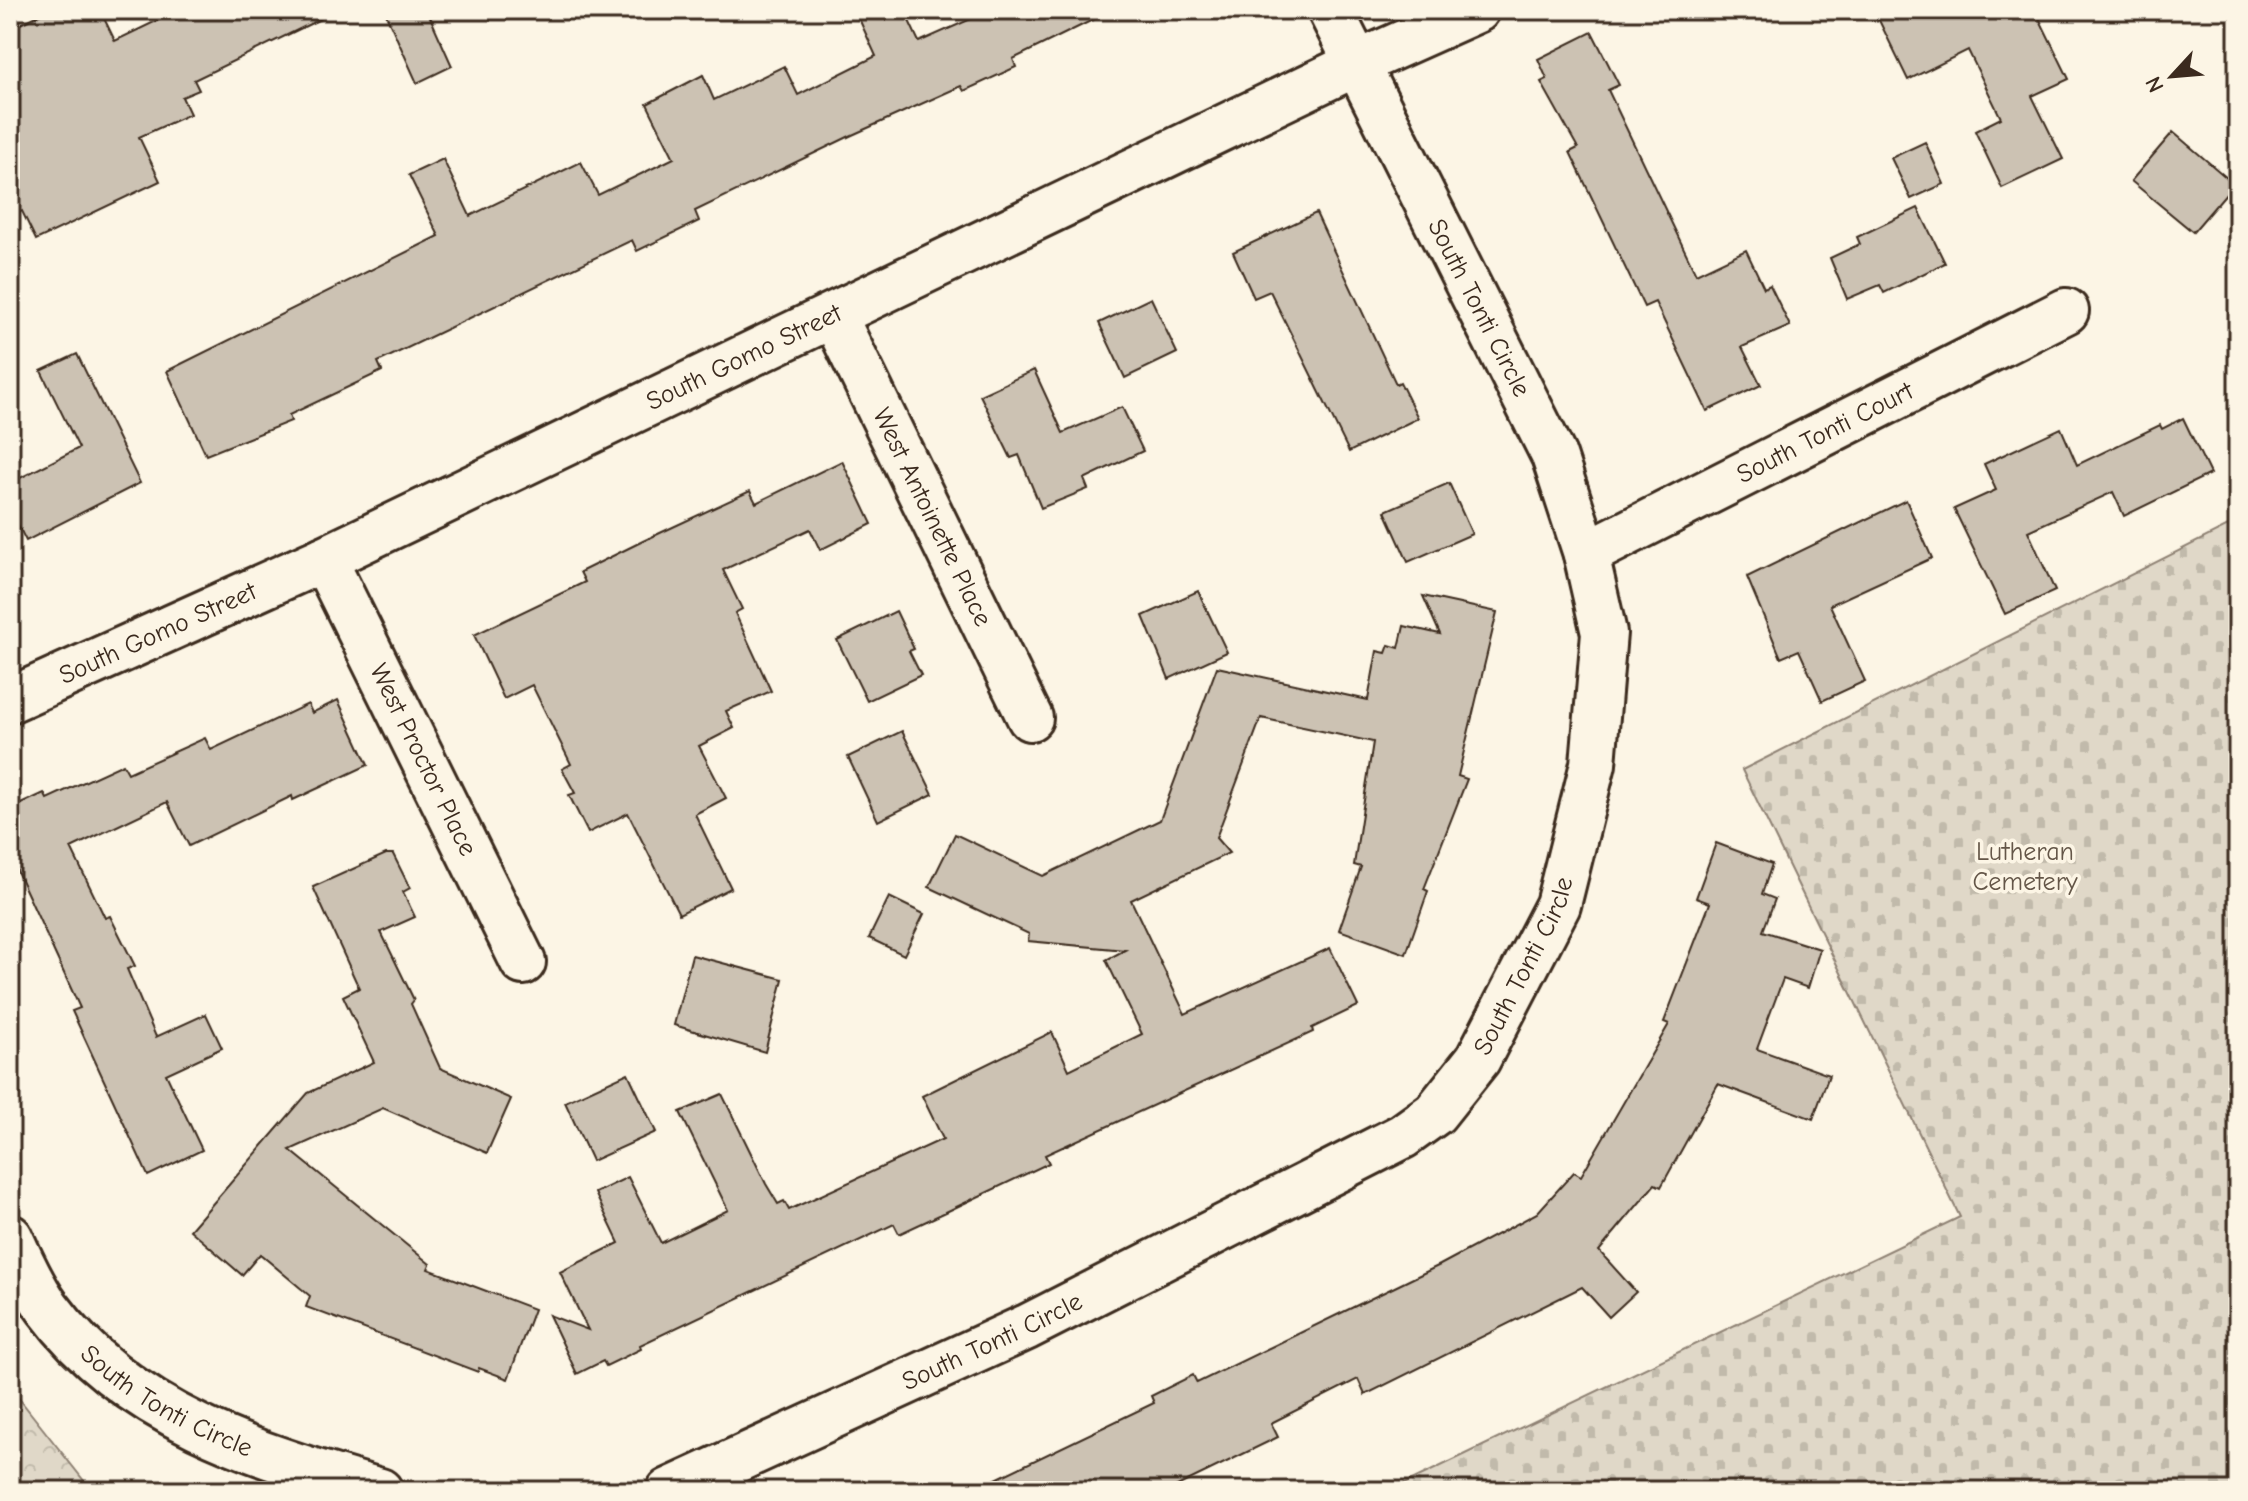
<svg xmlns="http://www.w3.org/2000/svg" width="2248" height="1501" font-family="'Comic Neue',sans-serif">
  <defs>
    <pattern id="forest-crowns" width="20" height="18" patternUnits="userSpaceOnUse" patternTransform="scale(2)"><rect width="20" height="18" fill="#e0d8c8"/><path d="M2 6a3 3 0 1 1 6 0M12 15a3 3 0 1 1 6 0" fill="none" stroke="#c1baab"/></pattern>
    <pattern id="cemetery-stones" width="16" height="16" patternUnits="userSpaceOnUse" patternTransform="scale(2)"><rect width="16" height="16" fill="#e0d8c8"/><path d="M2 7V4a2 2 0 0 1 4 0v3zM10 15v-3a2 2 0 0 1 4 0v3z" fill="#c1baab"/></pattern>
  </defs>
  <rect width="100%" height="100%" fill="#fcf5e5"/>
  <filter id="ink" filterUnits="userSpaceOnUse"><feTurbulence type="fractalNoise" baseFrequency=".0125" numOctaves="2"/><feDisplacementMap in="SourceGraphic" scale="16" xChannelSelector="R" yChannelSelector="G"/><feConvolveMatrix kernelMatrix="1 2 1 2 8 2 1 2 1" color-interpolation-filters="sRGB"/></filter>
  <g filter="url(#ink)">
    <polygon fill="url(#forest-crowns)" stroke="#8e8173" stroke-width="2" points="10,1387 92,1491 10,1491"/>
    <polygon fill="url(#cemetery-stones)" stroke="#8e8173" stroke-width="2" points="2238,521 2238,1491 1389,1491 1960,1217 1742,770"/>
    <g fill="#ccc2b3" stroke="#3b2a1e" stroke-width="2">
      <polygon points="49,10 100,10 115,41 179,10 339,10 194,80 199,90 182,97 190,114 139,137 160,181 36,240 22,211 10,217 10,29"/>
      <polygon points="384,10 427,10 452,66 417,83"/>
      <polygon points="855,10 904,10 919,42 991,10 1113,10 1013,59 1016,67 964,91 961,86 850,136 695,211 699,221 637,251 632,240 378,362 382,371 289,415 291,421 206,455 167,371 439,236 409,175 443,159 470,216 581,162 598,195 674,158 647,104 703,75 714,100 784,66 798,95 876,56"/>
      <polygon points="1874,10 2051,10 2038,16 2069,79 2032,96 2063,159 2002,188 1975,131 2001,118 1968,50 1908,80"/>
      <polygon points="1592,32 1619,85 1608,90 1696,274 1746,250 1764,288 1770,285 1790,326 1742,347 1761,385 1707,411 1655,302 1644,307 1570,152 1578,148 1541,82 1547,79 1538,59"/>
      <polygon points="2173,132 2234,184 2193,232 2131,181"/>
      <polygon points="1925,142 1944,184 1911,199 1891,158"/>
      <polygon points="1918,208 1945,263 1884,293 1880,285 1847,299 1830,258 1860,244 1857,237"/>
      <polygon points="1316,213 1396,384 1400,382 1418,418 1349,452 1270,291 1254,298 1233,252"/>
      <polygon points="1151,298 1177,353 1125,378 1099,323"/>
      <polygon points="77,354 140,483 26,541 10,509 10,483 79,448 41,371"/>
      <polygon points="1034,370 1063,433 1122,407 1143,451 1084,479 1088,489 1041,508 1019,455 1011,458 980,395"/>
      <polygon points="2183,418 2210,474 2124,516 2113,492 2028,531 2055,591 2005,614 1954,509 1996,490 1984,464 2061,428 2077,465 2160,425 2162,429"/>
      <polygon points="842,461 872,524 820,550 810,529 723,570 742,609 735,613 771,691 726,711 734,728 699,746 726,798 695,814 731,888 679,914 628,813 588,833 569,795 575,793 562,769 571,764 532,685 504,699 474,635 585,582 580,572 643,541 750,491 756,503"/>
      <polygon points="1449,483 1472,534 1408,562 1385,511"/>
      <polygon points="1906,500 1932,558 1830,605 1865,681 1822,701 1799,650 1781,658 1747,577"/>
      <polygon points="1198,591 1227,652 1169,679 1143,616"/>
      <polygon points="1423,596 1497,612 1458,776 1467,779 1424,889 1428,891 1406,954 1339,930 1361,867 1354,865 1373,742 1261,718 1216,838 1229,853 1131,900 1185,1014 1330,948 1358,1006 1312,1028 1313,1032 1045,1155 1049,1163 948,1211 899,1234 894,1224 640,1345 641,1349 606,1366 603,1361 577,1374 549,1315 588,1330 560,1272 619,1243 595,1193 628,1177 661,1243 728,1210 680,1112 722,1094 766,1184 778,1204 784,1201 789,1210 943,1139 922,1096 1052,1032 1069,1070 1142,1034 1106,960 1125,950 1028,941 1029,934 929,887 955,834 1043,876 1160,820 1217,667 1368,700 1377,651 1386,653 1389,645 1399,648 1404,626 1440,634"/>
      <polygon points="896,611 914,649 909,651 921,675 867,701 837,640"/>
      <polygon points="338,700 368,765 293,800 292,796 189,846 167,802 71,848 105,918 110,916 135,966 127,969 156,1037 206,1014 222,1048 166,1074 202,1150 148,1176 72,1011 80,1008 10,856 10,809 44,793 47,799 123,764 128,773 205,738 211,750 308,704 312,713"/>
      <polygon points="902,731 933,794 878,821 848,757"/>
      <polygon points="1716,843 1772,864 1762,894 1775,899 1763,931 1820,949 1808,988 1783,979 1757,1049 1829,1075 1813,1119 1718,1084 1661,1187 1655,1184 1599,1251 1636,1292 1609,1317 1582,1287 1365,1395 1358,1379 1271,1423 1278,1437 1167,1491 971,1491 1154,1403 1151,1396 1193,1375 1197,1383 1440,1265 1537,1213 1574,1172 1581,1176 1669,1024 1664,1022 1710,903 1696,898"/>
      <polygon points="386,854 393,854 410,888 403,892 415,917 381,932 414,1000 411,1004 440,1068 511,1099 487,1153 383,1108 290,1150 430,1264 428,1269 534,1309 508,1379 479,1368 478,1372 306,1307 310,1296 260,1254 242,1275 190,1230 308,1093 374,1062 343,996 359,988 313,887"/>
      <polygon points="889,897 924,914 904,955 869,938"/>
      <polygon points="692,955 783,979 765,1052 674,1025"/>
      <polygon points="628,1073 656,1132 592,1161 565,1102"/>
    </g>
    <g fill="none" stroke-linecap="round" stroke-linejoin="round">
      <g stroke="#3b2a1e" stroke-width="50">
        <g id="street">
          <path id="s1" d="M834,316l196,402"/>
          <path id="s2" d="M1586,554l480,-243"/>
          <path id="s3" d="M324,559l199,403"/>
          <path id="s4" d="M10,700l314,-141 1032,-495 121,-54"/>
          <path id="s5" d="M10,1237c11,23 22,50 38,71 80,108 208,147 332,183"/>
          <path id="s6" d="M669,1491l358,-164 376,-191 32,-23 43,-54 80,-154 35,-141 11,-131 -18,-79 -32,-98 -224,-446"/>
        </g>
      </g>
      <use href="#street" stroke="#fcf5e5" stroke-width="44"/>
    </g>
  </g>
  <g text-anchor="middle" dominant-baseline="central" stroke-width="7" stroke-linejoin="round" paint-order="stroke">
    <g font-size="26" fill="#3b2a1e" stroke="#fcf5e5">
      <text transform="translate(1479 308) rotate(63)">South Tonti Circle</text>
      <text stroke="none"><textPath href="#s4" startOffset="810">South Gomo Street</textPath></text>
      <text stroke="none"><textPath href="#s2" startOffset="268">South Tonti Court</textPath></text>
      <text stroke="none"><textPath href="#s1" startOffset="224">West Antoinette Place</textPath></text>
      <text stroke="none"><textPath href="#s4" startOffset="162">South Gomo Street</textPath></text>
      <text stroke="none"><textPath href="#s3" startOffset="224">West Proctor Place</textPath></text>
      <text stroke="none"><textPath href="#s6" startOffset="1028">South Tonti Circle</textPath></text>
      <text stroke="none"><textPath href="#s6" startOffset="356">South Tonti Circle</textPath></text>
      <text stroke="none"><textPath href="#s5" startOffset="234">South Tonti Circle</textPath></text>
    </g>
    <g font-size="26" fill="#645648" stroke="#fcf5e5">
      <text x="2025" y="852">Lutheran<tspan x="2025" dy="30">Cemetery</tspan></text>
    </g>
  </g>
  <rect width="2248" height="1501" fill="none" stroke="#fcf5e5" stroke-width="40"/>
  <rect x="20" y="20" width="2208" height="1461" fill="none" stroke="#3b2a1e" stroke-width="3" filter="url(#ink)"/>
  <g transform="translate(2172 76) rotate(244)" stroke="#fcf5e5" stroke-width="6" paint-order="stroke">
  <path d="M0-6L14 30L0 20L-14 30Z" fill="#3b2a1e"/>
  <text y="-12" font-size="22" font-weight="bold" text-anchor="middle" fill="#3b2a1e">N</text>
  </g>
</svg>
